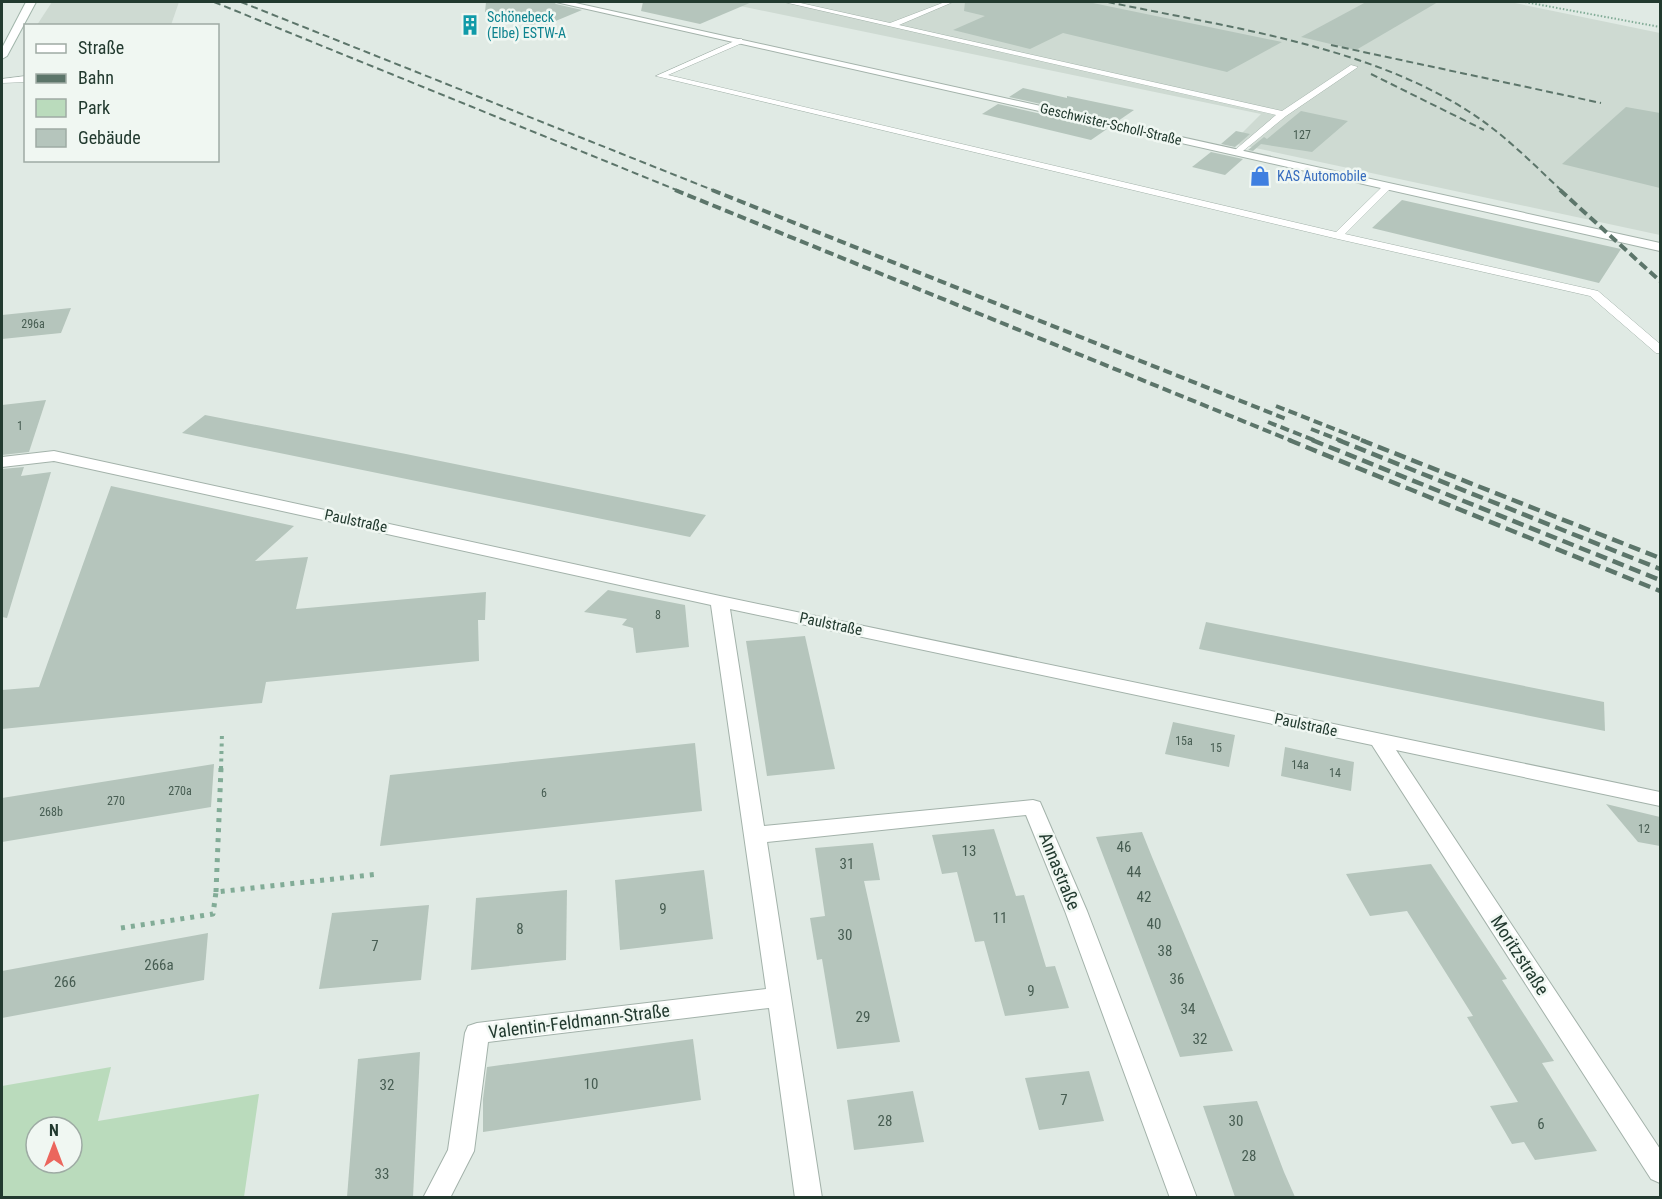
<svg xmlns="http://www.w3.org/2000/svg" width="1662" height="1199" font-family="'Roboto Condensed',sans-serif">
  <rect width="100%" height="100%" fill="#e0eae4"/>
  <g fill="#cedad2">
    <polygon points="52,2 179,2 171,25 37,25"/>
    <polygon points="721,2 1510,2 1660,33 1660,235 1232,143 1261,114"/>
  </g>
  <path fill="#badbbc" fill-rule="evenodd" d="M111,1067l-13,54 161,-27 -15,103h-242v-111zM36,1127h36v36h-36z"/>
  <g fill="#b5c5bc">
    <polygon points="486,2 554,2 556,4 582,10 546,25 538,23 531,26 513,21 513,18 485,12"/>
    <polygon points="643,2 752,2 700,24 641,11"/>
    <polygon points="965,2 1088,2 1282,42 1227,72 1063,33 1030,49 953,30 985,16 964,11"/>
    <polygon points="1366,2 1438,2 1356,50 1301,37"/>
    <polygon points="1023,88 1067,98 1067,96 1134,110 1118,121 1009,97"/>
    <polygon points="998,104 1107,129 1091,140 982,114"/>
    <polygon points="1626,107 1660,113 1660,188 1562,164"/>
    <polygon points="1301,111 1348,121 1312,152 1261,144 1253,151 1248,150 1264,137 1267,139"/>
    <polygon points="1236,131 1250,134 1235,147 1221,144"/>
    <polygon points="1211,152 1243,159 1225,175 1192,167"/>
    <polygon points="1402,200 1522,227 1621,249 1599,283 1372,228"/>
    <polygon points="71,308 61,333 2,339 2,315"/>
    <polygon points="46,400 29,452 2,455 2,405"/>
    <polygon points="205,415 406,454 706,515 690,537 182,433"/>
    <polygon points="24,467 21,476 51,472 7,618 2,617 2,469"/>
    <polygon points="111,486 294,526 255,561 308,557 296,609 486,592 485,620 478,620 479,661 266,682 262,703 2,729 2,690 39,687"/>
    <polygon points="608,590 685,605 689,647 636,653 633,628 622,625 627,619 584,612"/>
    <polygon points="1206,622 1604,702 1605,731 1199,649"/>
    <polygon points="805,636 835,769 767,776 746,641"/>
    <polygon points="1173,722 1235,735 1229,767 1165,754"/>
    <polygon points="695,743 702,811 380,846 390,775"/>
    <polygon points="1285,747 1354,762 1351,791 1281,776"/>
    <polygon points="214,764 211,807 2,842 2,798"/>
    <polygon points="1606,804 1660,817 1660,846 1638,842"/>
    <polygon points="994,829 1016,896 1024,895 1046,967 1055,966 1069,1008 1005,1016 984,941 975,942 957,872 942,874 932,835"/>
    <polygon points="1142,832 1152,857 1233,1051 1180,1057 1096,837"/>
    <polygon points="873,843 880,880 864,881 900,1042 837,1049 822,959 817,960 810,918 825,916 815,848"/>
    <polygon points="1431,864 1507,979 1502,980 1554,1061 1542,1063 1597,1151 1535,1160 1524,1142 1512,1144 1490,1106 1518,1102 1467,1017 1473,1016 1407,911 1370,916 1346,874"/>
    <polygon points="704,870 713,939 620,950 615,880"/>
    <polygon points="567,890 566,960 471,970 476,898"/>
    <polygon points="429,905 421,980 319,989 332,913"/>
    <polygon points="208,933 204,980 2,1018 2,971"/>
    <polygon points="693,1039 701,1100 483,1132 483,1099 487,1067"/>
    <polygon points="420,1052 413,1197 347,1197 358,1059"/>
    <polygon points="1089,1071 1104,1121 1039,1130 1025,1078"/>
    <polygon points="913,1091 924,1142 854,1150 847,1100"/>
    <polygon points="1257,1101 1284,1172 1295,1197 1235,1197 1203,1106"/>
  </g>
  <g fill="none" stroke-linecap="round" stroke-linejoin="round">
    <g stroke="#a3b2aa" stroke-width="1">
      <g id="service">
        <polygon points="784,2 796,2 890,23 945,2 953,2 899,25 1282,111 1351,65 1358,67 1286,116 1238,155 1235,154 1235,150 1276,115"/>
        <polygon points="739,39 742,39 742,43 668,75 1336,232 1385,184 1391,184 1391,188 1345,234 1598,291 1660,344 1660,353 1656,353 1590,296 1338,239 656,76"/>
        <polygon points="26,76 26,82 2,83 2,79"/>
      </g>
    </g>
    <g stroke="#a3b2aa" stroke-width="2">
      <polygon id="minor" points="54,451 720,596 1660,792 1660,806 1396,750 1660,1149 1660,1183 1651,1179 1372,745 730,609 764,826 1033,800 1040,802 1087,911 1197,1198 1170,1198 1065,911 1026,815 767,842 822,1198 795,1198 769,1008 488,1042 474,1151 450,1198 423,1198 448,1150 465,1033 468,1026 477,1023 766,989 711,605 54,461 2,467 2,457"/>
    </g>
    <g stroke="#a3b2aa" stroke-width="2">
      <polygon id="tertiary" points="556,2 571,2 1660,243 1660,251"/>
    </g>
    <g stroke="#a0b5aa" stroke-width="2">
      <polygon id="secondary" points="26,2 36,2 7,56 2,59 2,48"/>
    </g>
    <polyline stroke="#82ac97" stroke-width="2" stroke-dasharray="1.5 2" stroke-linecap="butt" points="1525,2 1660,27"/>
    <polyline stroke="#82ac97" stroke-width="4" stroke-dasharray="3 4.5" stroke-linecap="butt" points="221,769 222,733"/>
    <g stroke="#82ac97" stroke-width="5" stroke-dasharray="4 6" stroke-linecap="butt">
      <polyline points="216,892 221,768"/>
      <polyline points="121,928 213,914 216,892 379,874"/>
    </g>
    <use href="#service" fill="#fff" fill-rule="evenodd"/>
    <use href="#minor" fill="#fff" fill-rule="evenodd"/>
    <use href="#tertiary" fill="#fff" fill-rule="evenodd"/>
    <use href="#secondary" fill="#fff" fill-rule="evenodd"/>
    <g stroke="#5c756a" stroke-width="2" stroke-dasharray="7 4" stroke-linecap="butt">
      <polyline points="214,2 679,191"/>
      <polyline points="241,2 715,191"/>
      <path d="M1108,2c118,25 257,43 360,109 35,22 64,52 94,80"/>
      <polyline points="1331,45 1601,103"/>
      <polyline points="1371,74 1484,130"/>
    </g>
    <g stroke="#5c756a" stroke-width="4" stroke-dasharray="9 4.5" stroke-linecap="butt">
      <polyline points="675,190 1292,441"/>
      <polyline points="712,190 1286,419"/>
      <polyline points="1560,190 1660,281"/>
      <polyline points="1276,406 1365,441"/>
      <polyline points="1268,422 1316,441"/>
      <polyline points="1311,429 1342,441"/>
    </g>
    <g stroke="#5c756a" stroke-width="4.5" stroke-dasharray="12 6" stroke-linecap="butt">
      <polyline points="1289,440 1660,591"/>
      <polyline points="1312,440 1660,580"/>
      <polyline points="1338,440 1660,569"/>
      <polyline points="1361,440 1660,558"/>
    </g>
  </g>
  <defs>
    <g id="building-bare" transform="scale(1.62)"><path d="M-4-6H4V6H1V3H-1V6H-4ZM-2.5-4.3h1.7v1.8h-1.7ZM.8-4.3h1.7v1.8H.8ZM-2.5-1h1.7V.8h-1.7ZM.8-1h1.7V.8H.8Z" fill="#0f9aa8" stroke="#f0f7f2" stroke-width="2.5" paint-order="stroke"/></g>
    <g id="shop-bare" transform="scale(1.62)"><path d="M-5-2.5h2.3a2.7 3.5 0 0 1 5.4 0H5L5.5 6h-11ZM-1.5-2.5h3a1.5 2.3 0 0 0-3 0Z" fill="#3f7fe0" stroke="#f0f7f2" stroke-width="2.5" paint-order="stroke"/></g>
  </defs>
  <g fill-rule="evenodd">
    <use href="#building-bare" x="470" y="25"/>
    <use href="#shop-bare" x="1260" y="176"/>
  </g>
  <g text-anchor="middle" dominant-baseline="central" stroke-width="5" stroke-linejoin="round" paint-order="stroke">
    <g font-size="12" fill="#475d52">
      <text x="1302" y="135">127</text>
      <text x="33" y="324">296a</text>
      <text x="20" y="426">1</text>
      <text x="658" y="615">8</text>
      <text x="1184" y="741">15a</text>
      <text x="1216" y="748">15</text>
      <text x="1300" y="765">14a</text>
      <text x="1335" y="773">14</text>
      <text x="180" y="791">270a</text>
      <text x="544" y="793">6</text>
      <text x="116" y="801">270</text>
      <text x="51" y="812">268b</text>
      <text x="1644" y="829">12</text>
    </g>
    <g font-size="14" fill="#0d838f" stroke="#f0f7f2" text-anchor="start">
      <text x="487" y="17">Schönebeck<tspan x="487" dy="16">(Elbe) ESTW-A</tspan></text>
    </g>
    <g font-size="14" fill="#223a2f" stroke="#f0f7f2">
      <text transform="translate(1111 124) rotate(13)">Geschwister-Scholl-Straße</text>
    </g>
    <g font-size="14" fill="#366cbe" stroke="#f0f7f2" text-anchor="start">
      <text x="1277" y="176">KAS Automobile</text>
    </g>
    <g font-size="15" fill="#223a2f" stroke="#f0f7f2">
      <text transform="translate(356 521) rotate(12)">Paulstraße</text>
      <text transform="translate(831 624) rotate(12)">Paulstraße</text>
      <text transform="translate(1306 725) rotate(12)">Paulstraße</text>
    </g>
    <g font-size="15" fill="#475d52">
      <text x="1124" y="847">46</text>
      <text x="969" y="851">13</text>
      <text x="847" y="864">31</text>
      <text x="1134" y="872">44</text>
      <text x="1144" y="897">42</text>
      <text x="663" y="909">9</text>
      <text x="1000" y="918">11</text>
      <text x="1154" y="924">40</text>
      <text x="520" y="929">8</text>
      <text x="845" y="935">30</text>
      <text x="375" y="946">7</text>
      <text x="1165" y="951">38</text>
      <text x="159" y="965">266a</text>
      <text x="1177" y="979">36</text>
      <text x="65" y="982">266</text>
      <text x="1031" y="991">9</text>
      <text x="1188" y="1009">34</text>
      <text x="863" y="1017">29</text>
      <text x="1200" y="1039">32</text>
      <text x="591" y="1084">10</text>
      <text x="387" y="1085">32</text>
      <text x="1064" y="1100">7</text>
      <text x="885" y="1121">28</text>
      <text x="1236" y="1121">30</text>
      <text x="1541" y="1124">6</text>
      <text x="1249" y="1156">28</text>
      <text x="382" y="1174">33</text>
    </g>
    <g font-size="18" fill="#223a2f" stroke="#f0f7f2">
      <text transform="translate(1060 871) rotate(68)">Annastraße</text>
      <text transform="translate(1520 955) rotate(57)">Moritzstraße</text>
      <text transform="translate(579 1021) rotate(-7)">Valentin-Feldmann-Straße</text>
    </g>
  </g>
  <rect width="1662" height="1199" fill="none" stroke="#223a2f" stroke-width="6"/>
  <rect x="24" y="24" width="195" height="138" fill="#f0f7f2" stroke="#9eaba4" stroke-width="1.5"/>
  <rect x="36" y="44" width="30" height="9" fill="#ffffff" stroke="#9eaba4" stroke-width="1.5"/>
  <text x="78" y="54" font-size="18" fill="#223a2f">Straße</text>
  <rect x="36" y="74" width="30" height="9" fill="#5c756a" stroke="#9eaba4" stroke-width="1.5"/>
  <text x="78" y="84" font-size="18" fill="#223a2f">Bahn</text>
  <rect x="36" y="99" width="30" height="18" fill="#badbbc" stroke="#9eaba4" stroke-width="1.5"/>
  <text x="78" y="114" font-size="18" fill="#223a2f">Park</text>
  <rect x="36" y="129" width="30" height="18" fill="#b5c5bc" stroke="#9eaba4" stroke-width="1.5"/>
  <text x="78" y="144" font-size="18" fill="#223a2f">Gebäude</text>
  <g transform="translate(54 1145)"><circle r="28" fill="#f0f7f2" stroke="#9eaba4" stroke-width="1.5"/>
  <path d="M0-4.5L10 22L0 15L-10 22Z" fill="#eb665d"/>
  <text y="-9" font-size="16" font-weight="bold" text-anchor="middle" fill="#223a2f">N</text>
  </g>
</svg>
